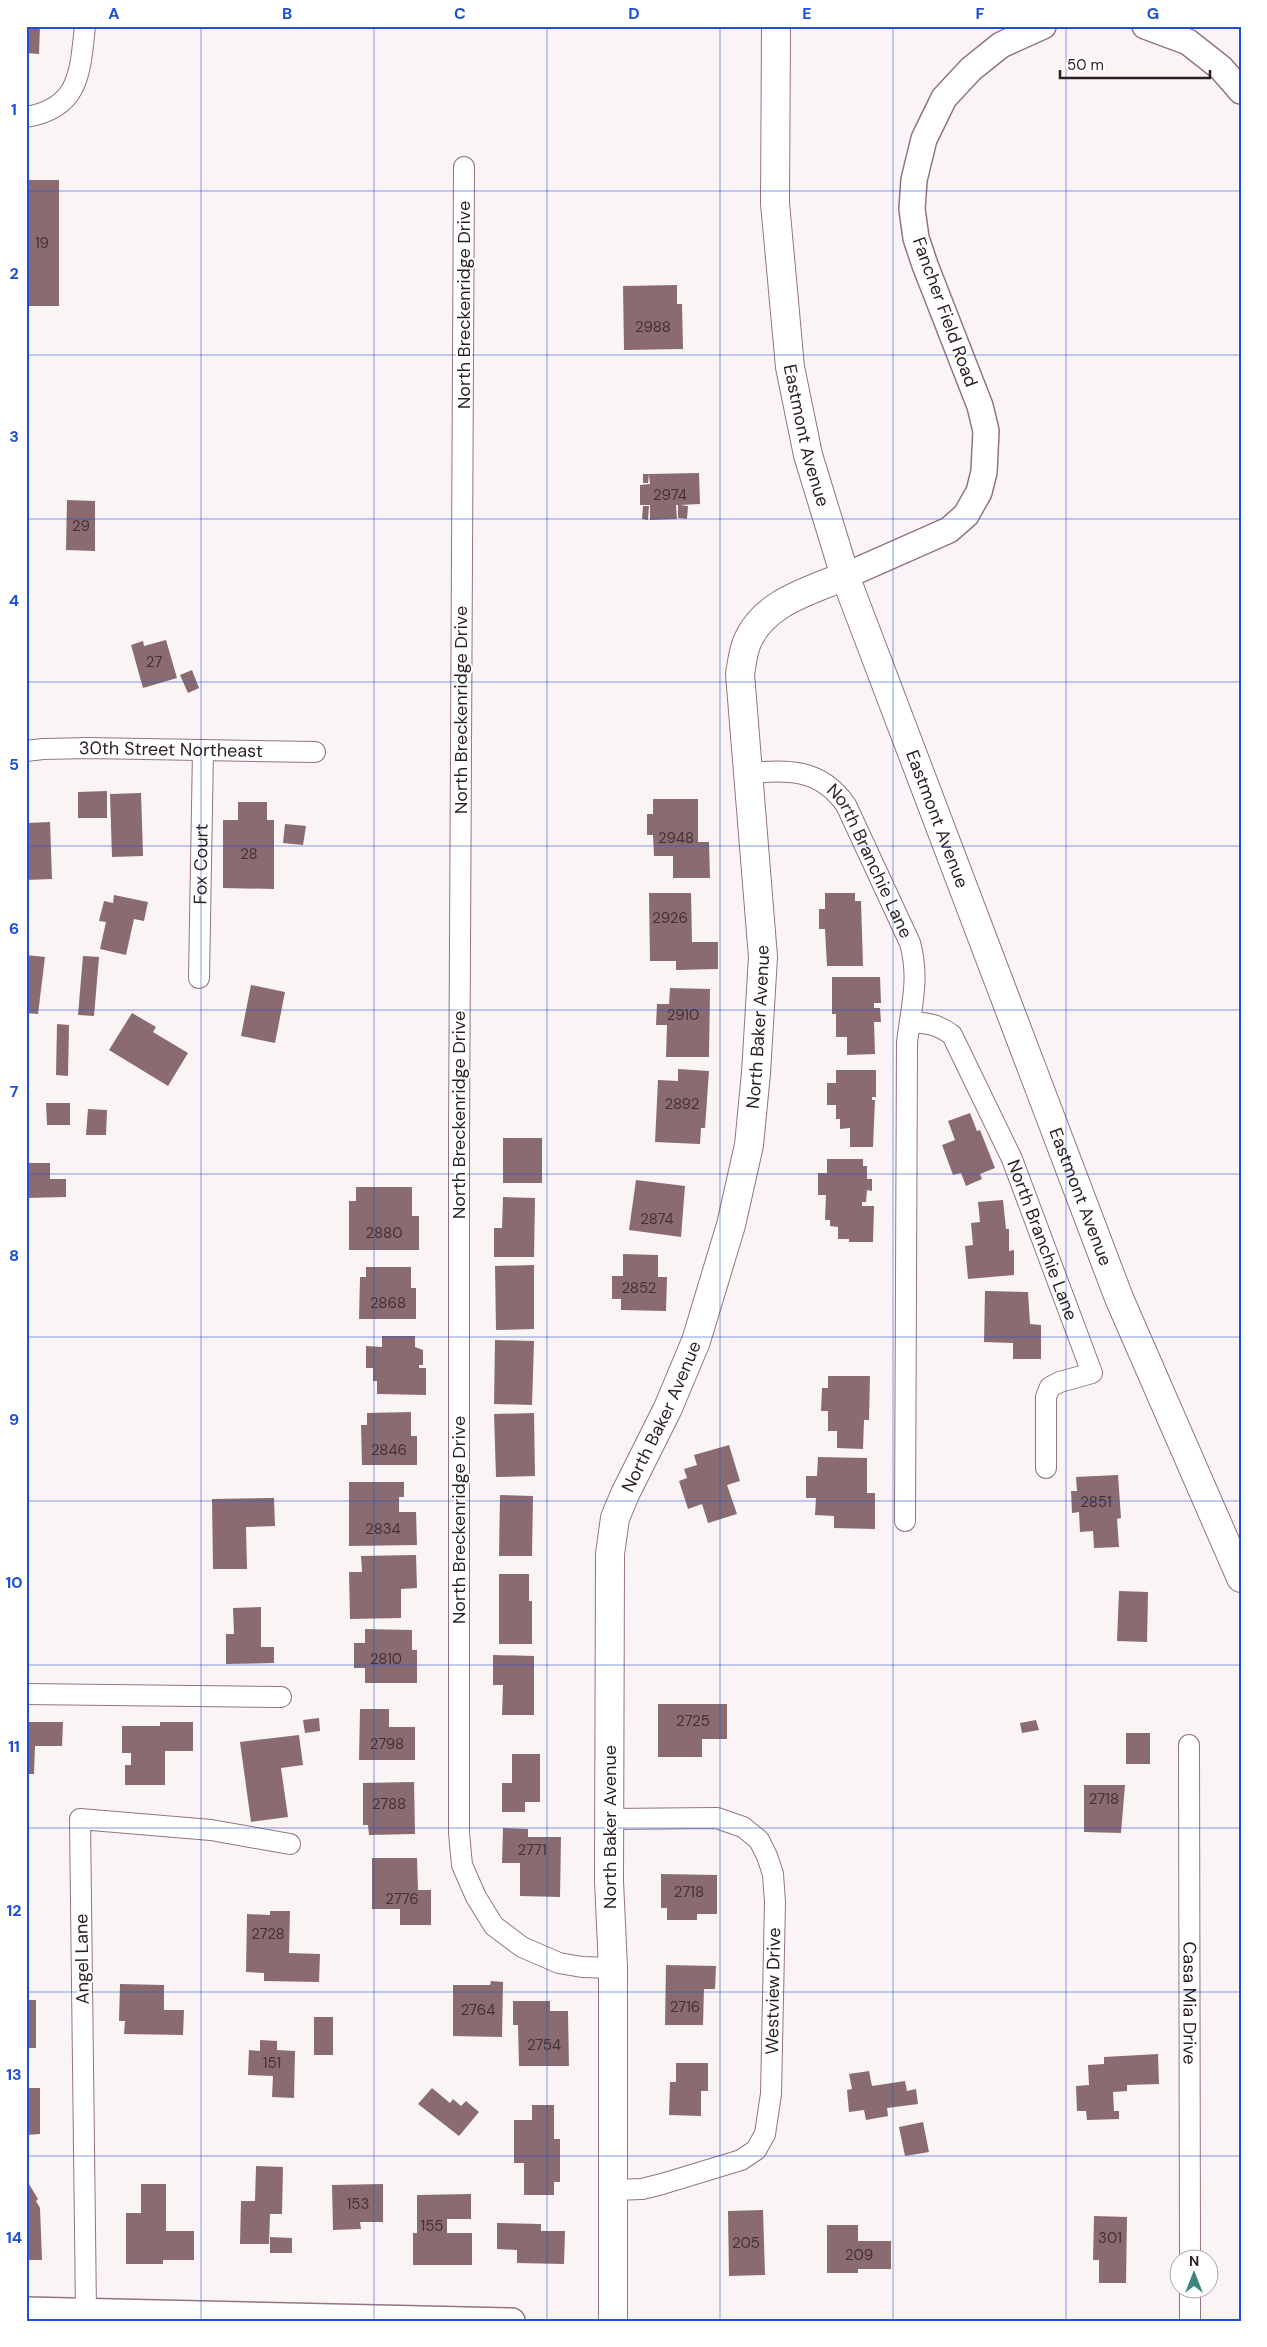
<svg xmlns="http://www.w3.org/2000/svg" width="1267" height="2347" font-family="'DM Sans',sans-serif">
  <rect width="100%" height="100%" fill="#fbf4f5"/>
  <g fill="#896b70">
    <polygon points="26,27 40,27 39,54 26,53"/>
    <rect x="26" y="180" width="33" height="126"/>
    <polygon points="677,285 677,304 682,304 683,349 624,350 623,286"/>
    <polygon points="699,473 700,504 680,505 688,506 687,519 678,518 678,505 676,505 677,519 650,520 650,505 640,505 640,485 650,484 649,474"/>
    <polygon points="643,474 649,474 648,483 643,483"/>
    <polygon points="67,500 95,501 95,551 66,550"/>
    <polygon points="643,506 649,506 648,520 642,519"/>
    <polygon points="166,640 177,678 143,688 131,645 143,641 144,646"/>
    <polygon points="192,670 199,688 188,693 180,675"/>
    <polygon points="107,791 107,818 78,818 78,792"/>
    <polygon points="141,793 143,856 112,857 110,794"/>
    <polygon points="653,799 698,799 698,842 709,842 710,878 673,878 673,856 654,856 653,835 647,835 647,814 653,814"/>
    <polygon points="238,802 267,802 267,820 274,820 274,889 223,888 223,820 238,820"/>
    <polygon points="50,822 52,879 26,880 26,823"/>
    <polygon points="285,824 306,826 303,845 283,843"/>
    <polygon points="649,893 691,893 692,942 718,942 718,969 676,970 676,961 650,961"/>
    <polygon points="825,893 855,893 855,901 861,901 863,966 827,966 825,929 819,929 819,909 825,909"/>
    <polygon points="114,895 148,902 144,921 134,919 126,955 100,949 106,922 99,921 104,901 113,903"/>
    <polygon points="26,955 45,957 38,1014 26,1013"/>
    <polygon points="83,956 99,957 94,1016 78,1015"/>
    <polygon points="832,977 880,977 881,1003 874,1003 874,1008 880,1008 881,1022 874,1022 875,1054 847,1055 847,1037 836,1037 836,1014 832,1014"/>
    <polygon points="251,985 285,992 275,1043 241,1036"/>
    <polygon points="670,988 710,989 709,1057 666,1057 667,1025 656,1025 657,1004 669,1004"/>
    <polygon points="132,1013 156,1027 153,1032 188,1053 168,1086 109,1050"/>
    <polygon points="57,1024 69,1025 68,1076 56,1075"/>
    <polygon points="678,1069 709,1071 705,1128 701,1128 700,1144 655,1142 658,1080 678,1081"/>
    <polygon points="836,1070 876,1070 876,1097 872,1097 872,1100 875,1100 873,1147 850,1147 850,1128 840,1129 840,1119 836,1119 836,1105 827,1105 827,1083 836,1083"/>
    <polygon points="46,1103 70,1103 70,1125 47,1125"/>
    <polygon points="88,1109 107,1110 106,1135 86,1135"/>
    <polygon points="970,1113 977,1131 980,1130 995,1168 980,1174 982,1179 966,1186 961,1173 953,1175 942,1145 955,1140 948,1121"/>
    <rect x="503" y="1138" width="39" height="45"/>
    <polygon points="827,1159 863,1159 863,1166 867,1166 867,1179 872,1179 872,1191 867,1190 866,1202 862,1202 862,1206 874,1206 873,1242 849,1242 849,1239 838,1239 838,1227 830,1226 830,1220 825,1220 826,1195 818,1195 818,1173 827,1173"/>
    <polygon points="26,1163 50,1163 50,1179 66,1179 66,1197 26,1198"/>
    <polygon points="636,1180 685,1186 681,1237 629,1230"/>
    <polygon points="356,1187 412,1187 412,1216 419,1216 419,1250 349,1250 349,1201 356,1201"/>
    <polygon points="503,1197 535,1198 534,1257 494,1257 494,1228 502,1228"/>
    <polygon points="1003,1200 1006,1229 1009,1229 1009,1251 1014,1250 1014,1275 968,1279 965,1246 973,1245 971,1223 980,1222 978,1202"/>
    <polygon points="623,1254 658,1255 658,1277 667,1277 666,1311 621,1310 621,1299 612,1299 612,1276 623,1276"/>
    <polygon points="534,1265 534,1329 496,1330 495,1266"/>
    <polygon points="366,1267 411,1267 411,1288 416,1288 416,1319 359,1319 360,1277 366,1277"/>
    <polygon points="985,1291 1028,1292 1030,1324 1041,1325 1041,1359 1013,1359 1013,1343 984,1342"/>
    <polygon points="382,1336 415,1336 415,1347 423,1350 423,1365 419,1365 419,1368 426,1368 426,1395 377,1394 377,1381 373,1381 373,1368 366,1368 366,1346 382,1347"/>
    <polygon points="495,1340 534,1341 532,1405 494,1404"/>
    <polygon points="828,1376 870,1376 869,1420 864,1420 863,1449 837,1448 837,1431 828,1431 828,1411 821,1411 822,1388 828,1388"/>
    <polygon points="411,1412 411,1436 417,1436 417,1465 362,1465 361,1425 367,1425 367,1413"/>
    <polygon points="534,1413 535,1476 496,1477 494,1414"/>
    <polygon points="729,1445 740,1481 727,1485 737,1514 708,1523 702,1504 688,1509 679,1481 687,1478 684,1469 697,1465 694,1455"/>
    <polygon points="818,1457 867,1458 867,1493 875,1493 875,1529 834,1528 834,1516 815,1515 816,1498 806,1498 806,1476 817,1476"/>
    <polygon points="1118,1475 1121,1518 1117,1519 1119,1547 1094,1548 1093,1531 1080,1532 1079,1512 1072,1513 1071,1491 1077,1491 1076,1477"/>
    <polygon points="349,1482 404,1482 404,1497 399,1497 399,1512 416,1512 417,1545 349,1546"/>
    <polygon points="500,1495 533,1496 532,1556 499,1556"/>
    <polygon points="274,1498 275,1526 246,1527 247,1569 213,1569 212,1499"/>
    <polygon points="416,1555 417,1588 401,1589 401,1618 350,1619 349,1572 362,1572 361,1556"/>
    <polygon points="499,1574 529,1574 529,1601 532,1601 532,1644 499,1644"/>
    <polygon points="1119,1591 1148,1592 1147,1642 1117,1641"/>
    <polygon points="261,1607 261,1647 274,1647 274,1663 226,1664 226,1634 234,1634 233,1608"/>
    <polygon points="365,1629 412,1630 412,1650 417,1650 417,1683 365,1683 365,1668 354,1668 354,1643 365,1643"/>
    <polygon points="493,1655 534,1656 534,1715 502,1715 503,1685 493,1685"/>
    <polygon points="658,1704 727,1704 727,1739 702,1739 702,1757 658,1757"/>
    <polygon points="360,1709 389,1709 389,1727 415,1727 415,1760 359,1760"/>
    <polygon points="319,1718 320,1731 305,1733 303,1720"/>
    <polygon points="1036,1720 1039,1730 1022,1733 1020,1723"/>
    <polygon points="26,1722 63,1722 62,1746 35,1746 34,1774 26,1774"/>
    <polygon points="160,1722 193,1722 193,1751 165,1751 165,1785 125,1785 125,1765 131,1765 131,1753 122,1753 122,1726 160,1726"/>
    <rect x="1126" y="1733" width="24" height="31"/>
    <polygon points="299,1735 303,1765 281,1768 288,1817 251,1822 240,1742"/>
    <polygon points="512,1754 540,1754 540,1802 525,1802 525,1812 502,1812 502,1783 512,1783"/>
    <polygon points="414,1782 415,1834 369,1835 368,1825 363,1825 363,1783"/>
    <polygon points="1084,1785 1125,1785 1121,1833 1084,1832"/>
    <polygon points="503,1828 528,1829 528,1837 561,1837 560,1897 520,1896 520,1863 502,1863"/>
    <polygon points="372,1858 417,1858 418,1890 431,1890 431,1925 400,1925 400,1909 372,1909"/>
    <polygon points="661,1874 717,1875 717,1914 697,1914 697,1920 667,1920 667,1908 661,1908"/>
    <rect x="26" y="1899" width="3" height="17"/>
    <polygon points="270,1911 290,1911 289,1953 320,1954 319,1982 264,1981 264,1973 246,1972 247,1914 270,1915"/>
    <polygon points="26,1929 29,1929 28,1959 26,1959"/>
    <polygon points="666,1965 716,1966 715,1989 704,1989 703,2025 665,2025"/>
    <polygon points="491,1981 503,1982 502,2037 453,2036 453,1985 490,1985"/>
    <polygon points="120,1984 164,1985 164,2010 184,2010 183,2035 124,2034 125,2021 119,2021"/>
    <rect x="26" y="2000" width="10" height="48"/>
    <polygon points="513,2001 550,2001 550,2011 568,2011 569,2066 519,2066 518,2025 513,2025"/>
    <rect x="314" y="2017" width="19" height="38"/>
    <polygon points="260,2040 277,2041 277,2050 295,2051 294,2098 272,2097 273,2076 248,2075 249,2050 260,2051"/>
    <polygon points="1158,2054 1159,2084 1127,2085 1127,2091 1113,2092 1114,2111 1119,2111 1119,2119 1087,2120 1086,2111 1077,2111 1076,2086 1089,2085 1088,2065 1104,2064 1104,2057"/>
    <polygon points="676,2063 708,2063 708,2091 701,2091 701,2116 669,2115 670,2082 676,2082"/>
    <polygon points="869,2071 872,2086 905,2081 907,2091 916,2089 918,2104 887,2108 888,2116 866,2120 864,2110 849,2112 847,2090 852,2089 849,2074"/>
    <polygon points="26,2088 40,2088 40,2134 26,2135"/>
    <polygon points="432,2088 450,2103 453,2099 461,2106 466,2101 479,2112 459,2136 418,2104"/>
    <polygon points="532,2105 554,2105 554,2139 560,2139 560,2182 554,2182 554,2195 524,2195 524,2163 514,2163 514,2120 532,2120"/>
    <polygon points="923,2122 929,2152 905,2156 899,2127"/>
    <polygon points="256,2166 283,2167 282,2214 270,2214 269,2244 240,2244 241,2201 255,2201"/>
    <polygon points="26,2179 38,2199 36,2201 40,2208 42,2260 26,2260"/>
    <polygon points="141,2184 166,2184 166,2231 194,2231 194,2260 163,2260 163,2264 126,2264 126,2213 141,2213"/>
    <polygon points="383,2184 383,2222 360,2222 361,2229 333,2230 332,2185"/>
    <polygon points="471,2194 471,2219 447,2219 447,2233 472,2233 472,2265 413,2265 413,2233 417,2233 417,2195"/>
    <polygon points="763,2210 765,2275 729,2276 728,2211"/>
    <polygon points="1094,2216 1127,2217 1126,2283 1099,2283 1099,2260 1093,2260"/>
    <polygon points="497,2223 541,2224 541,2231 565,2231 564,2264 517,2263 517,2250 497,2249"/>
    <polygon points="827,2225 858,2225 858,2241 891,2241 891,2269 858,2269 858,2273 827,2273"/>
    <polygon points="270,2237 292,2238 292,2253 270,2253"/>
  </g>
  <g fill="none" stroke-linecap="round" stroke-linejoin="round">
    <g stroke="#94757a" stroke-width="22">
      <g id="minor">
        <path d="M26,117c54,-9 54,-45 59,-91"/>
        <polyline points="464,167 459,1139 459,1833 462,1865 476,1897 494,1926 522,1947 559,1963 582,1967 613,1968"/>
        <path id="s1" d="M26,751l17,-2 46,-1 226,4"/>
        <path id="s2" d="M748,773c41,-3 72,-5 98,32l64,138c10,36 1,64 -3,100l-2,478"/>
        <path id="s3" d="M199,978l4,-228"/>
        <path id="s4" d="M910,1022c17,1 28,2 42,13l60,124 80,214 -32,9 -10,5 -4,10v71"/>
        <polyline points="26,1694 281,1697"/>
        <path id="s5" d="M1189,1745l1,515"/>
        <polyline points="609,1819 717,1818 743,1827 759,1840 767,1856 773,1874 775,1902 771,2094 765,2134 756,2150 741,2160 662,2184 642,2189 614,2190"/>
        <polyline points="1190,2290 1190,2321"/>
        <polyline points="86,2311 80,1819 211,1830 290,1844"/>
      </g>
    </g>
    <g stroke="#94757a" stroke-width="28">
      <g id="tertiary">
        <polyline points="1145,26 1188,42 1221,68 1241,91"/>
        <polyline points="845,576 949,530 966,515 979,492 984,472 986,431 980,406 925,265 916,238 912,209 914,180 924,139 944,98 971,69 1001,45 1043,26"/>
        <polyline points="26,2310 512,2321"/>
      </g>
    </g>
    <g stroke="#94757a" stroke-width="30">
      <g id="secondary">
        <path id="s6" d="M776,26l-1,177 15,164 18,88 37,121 274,722 122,280"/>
        <path id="s7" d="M613,2321v-353l-4,-87 1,-327 5,-36 10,-24 43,-86 28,-67 35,-116 18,-80 7,-72 7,-116 -23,-283c2,-11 3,-24 8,-34 17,-38 62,-49 97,-64"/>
      </g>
    </g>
    <use href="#minor" stroke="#fff" stroke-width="20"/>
    <use href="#tertiary" stroke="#fff" stroke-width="25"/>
    <use href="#secondary" stroke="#fff" stroke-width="28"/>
  </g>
  <path fill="none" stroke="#1d4ed8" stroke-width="1" stroke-opacity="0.55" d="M201,26v2295M374,26v2295M547,26v2295M720,26v2295M893,26v2295M1066,26v2295M26,191h1215M26,355h1215M26,519h1215M26,682h1215M26,846h1215M26,1010h1215M26,1174h1215M26,1337h1215M26,1501h1215M26,1665h1215M26,1828h1215M26,1992h1215M26,2156h1215"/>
  <g text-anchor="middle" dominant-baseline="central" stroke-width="4" stroke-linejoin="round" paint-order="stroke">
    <g font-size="15" fill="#423234">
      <text x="42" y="243">19</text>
      <text x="653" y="327">2988</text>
      <text x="670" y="495">2974</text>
      <text x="81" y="526">29</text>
      <text x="154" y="662">27</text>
      <text x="676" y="838">2948</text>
      <text x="249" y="854">28</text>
      <text x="670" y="918">2926</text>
      <text x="683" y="1015">2910</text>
      <text x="682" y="1104">2892</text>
      <text x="657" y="1219">2874</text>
      <text x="384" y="1233">2880</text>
      <text x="639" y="1288">2852</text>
      <text x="388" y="1303">2868</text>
      <text x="389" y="1450">2846</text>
      <text x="1096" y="1502">2851</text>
      <text x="383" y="1529">2834</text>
      <text x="386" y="1659">2810</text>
      <text x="693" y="1721">2725</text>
      <text x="387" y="1744">2798</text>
      <text x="1104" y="1799">2718</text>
      <text x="389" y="1804">2788</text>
      <text x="532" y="1850">2771</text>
      <text x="689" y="1892">2718</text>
      <text x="402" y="1899">2776</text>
      <text x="268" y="1934">2728</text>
      <text x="685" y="2007">2716</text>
      <text x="478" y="2010">2764</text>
      <text x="544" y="2045">2754</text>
      <text x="272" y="2063">151</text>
      <text x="358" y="2204">153</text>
      <text x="432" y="2226">155</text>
      <text x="1110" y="2238">301</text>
      <text x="746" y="2243">205</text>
      <text x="859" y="2255">209</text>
    </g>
    <g font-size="18" fill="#2b1f20" stroke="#fff">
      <text transform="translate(464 305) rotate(-90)">North Breckenridge Drive</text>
      <text transform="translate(945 312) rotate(70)">Fancher Field Road</text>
      <text stroke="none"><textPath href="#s6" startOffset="412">Eastmont Avenue</textPath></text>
      <text transform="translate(461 710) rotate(-90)">North Breckenridge Drive</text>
      <text stroke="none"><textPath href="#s1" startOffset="145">30th Street Northeast</textPath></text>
      <text stroke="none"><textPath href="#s6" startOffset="818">Eastmont Avenue</textPath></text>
      <text stroke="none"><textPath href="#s3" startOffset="114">Fox Court</textPath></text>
      <text stroke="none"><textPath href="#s2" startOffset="170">North Branchie Lane</textPath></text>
      <text stroke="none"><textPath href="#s7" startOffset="1320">North Baker Avenue</textPath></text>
      <text transform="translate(459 1115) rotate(-90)">North Breckenridge Drive</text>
      <text stroke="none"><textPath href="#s6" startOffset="1222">Eastmont Avenue</textPath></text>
      <text stroke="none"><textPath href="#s4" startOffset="269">North Branchie Lane</textPath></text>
      <text stroke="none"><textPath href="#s7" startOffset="915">North Baker Avenue</textPath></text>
      <text transform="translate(459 1520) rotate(-90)">North Breckenridge Drive</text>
      <text transform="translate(610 1827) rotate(-90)">North Baker Avenue</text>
      <text transform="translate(82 1959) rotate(-91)">Angel Lane</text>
      <text transform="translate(773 1991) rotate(-89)">Westview Drive</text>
      <text stroke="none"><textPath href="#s5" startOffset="258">Casa Mia Drive</textPath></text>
    </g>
  </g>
  <rect width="1267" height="2347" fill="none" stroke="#ffffff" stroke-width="55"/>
  <g transform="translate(1194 2274)"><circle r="24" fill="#ffffff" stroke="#aaa5a6"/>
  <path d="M0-4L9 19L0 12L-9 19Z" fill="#3d847f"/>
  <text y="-8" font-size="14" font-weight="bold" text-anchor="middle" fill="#2b1f20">N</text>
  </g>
  <path d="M1060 70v8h150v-8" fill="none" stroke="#2b1f20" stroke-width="2.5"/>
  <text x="1067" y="70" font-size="15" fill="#2b1f20" stroke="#ffffff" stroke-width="4" paint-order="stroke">50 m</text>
  <rect x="28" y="28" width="1212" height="2292" fill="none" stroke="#1d4ed8" stroke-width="2"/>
  <g font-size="16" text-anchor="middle" font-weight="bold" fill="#1d4ed8">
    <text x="114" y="19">A</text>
    <text x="287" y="19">B</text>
    <text x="460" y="19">C</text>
    <text x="634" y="19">D</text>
    <text x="807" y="19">E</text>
    <text x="980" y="19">F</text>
    <text x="1153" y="19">G</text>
    <text x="14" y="115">1</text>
    <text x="14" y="279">2</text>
    <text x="14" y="442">3</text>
    <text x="14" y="606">4</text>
    <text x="14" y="770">5</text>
    <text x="14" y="934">6</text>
    <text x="14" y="1097">7</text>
    <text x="14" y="1261">8</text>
    <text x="14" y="1425">9</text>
    <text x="14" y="1588">10</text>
    <text x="14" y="1752">11</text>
    <text x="14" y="1916">12</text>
    <text x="14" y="2080">13</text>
    <text x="14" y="2243">14</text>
  </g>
</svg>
